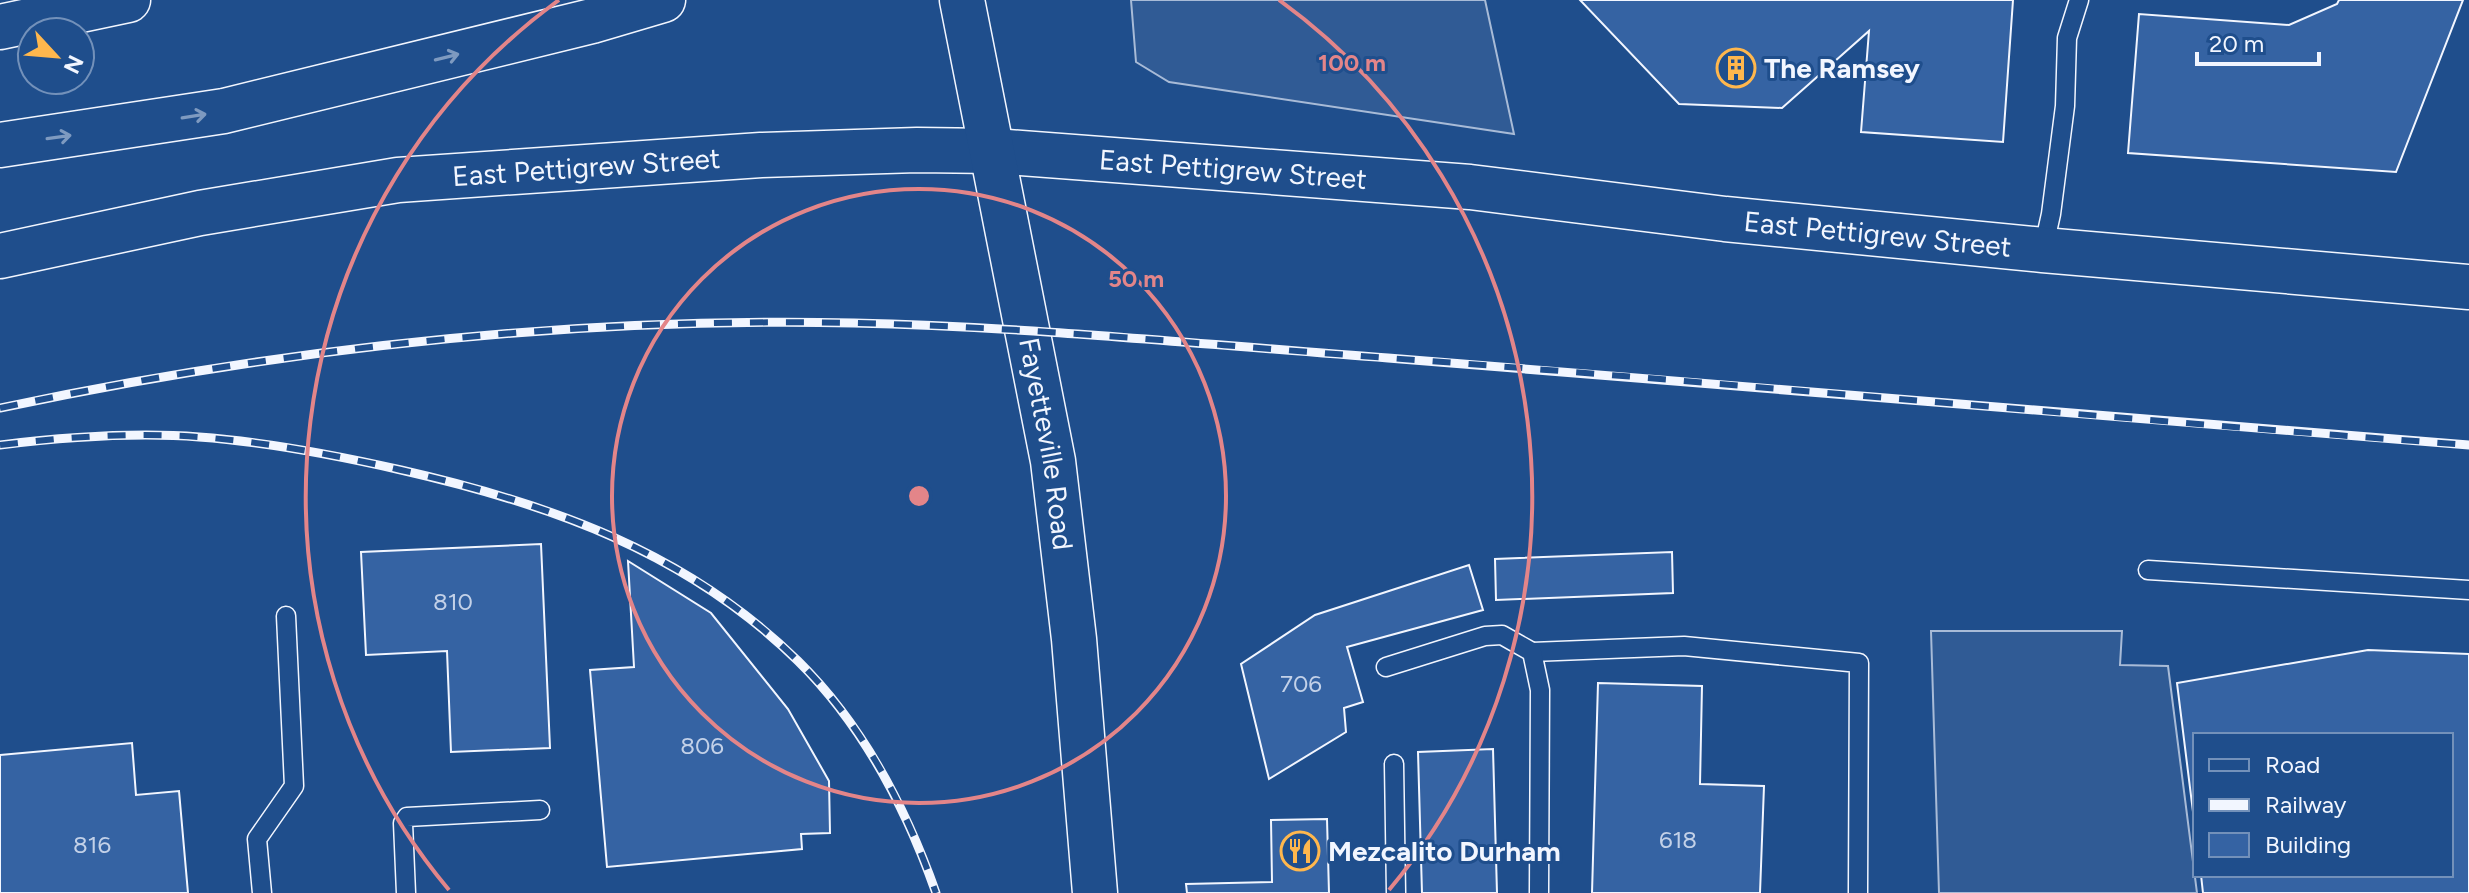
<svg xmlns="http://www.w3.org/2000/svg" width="2469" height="893" font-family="Figtree,sans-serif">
  <rect width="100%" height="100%" fill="#1f4e8c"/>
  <g fill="#305b95" stroke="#a8bbd7" stroke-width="2">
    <polygon points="1131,0 1485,0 1514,134 1169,82 1136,62"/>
    <polygon points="1931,631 2122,631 2120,665 2168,666 2197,893 1939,893"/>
  </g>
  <g fill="#3563a3" stroke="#f2f6ff" stroke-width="2">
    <polygon points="1580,0 2013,0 2003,142 1861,132 1869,31 1782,108 1679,104"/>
    <polygon points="2339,0 2463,0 2396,172 2128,153 2139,14 2289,25 2337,4"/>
    <polygon points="541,544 550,748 451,752 447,651 366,655 361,552"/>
    <polygon points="1672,552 1673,593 1496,600 1495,559"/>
    <polygon points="628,561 711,613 788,709 829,781 830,833 801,834 802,849 607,867 590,670 634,667"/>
    <polygon points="1469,565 1483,610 1347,647 1363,702 1344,708 1346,732 1269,779 1241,664 1315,615"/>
    <polygon points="2368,650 2469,654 2469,893 2203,893 2201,875 2451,875 2451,735 2195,735 2195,828 2177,683"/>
    <polygon points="1598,683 1702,686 1700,784 1764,786 1760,893 1592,893"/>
    <polygon points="132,743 136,795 179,791 188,893 0,893 0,755"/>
    <polygon points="1493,749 1497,893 1422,893 1418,752"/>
    <polygon points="1327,819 1329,893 1187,893 1186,884 1272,882 1271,820"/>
  </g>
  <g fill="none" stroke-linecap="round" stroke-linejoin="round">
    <g stroke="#f2f6ff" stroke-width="21">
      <g id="service">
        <polyline points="2043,250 2051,214 2065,106 2067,38 2079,0"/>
        <polyline points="2148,570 2469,590"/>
        <polyline points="1532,652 1684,646 1859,663 1858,893"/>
        <polyline points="1386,667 1485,636 1502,635 1532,652 1540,690 1539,893"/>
        <polyline points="1394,764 1396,893"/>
        <polyline points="262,893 257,839 294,786 286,616"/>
        <polyline points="406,893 403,823 407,817 540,810"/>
      </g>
    </g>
    <g stroke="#f2f6ff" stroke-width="47">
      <g id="tertiary">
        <path id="s1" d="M0,256l200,-43 198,-33 363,-25 156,-5 77,1 476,36 255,32 318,31 426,37"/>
      </g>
    </g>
    <g stroke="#f2f6ff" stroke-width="47">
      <g id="secondary">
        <path id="s2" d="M962,0l91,461 21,178 21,254"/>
      </g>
    </g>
    <g stroke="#f2f6ff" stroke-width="47">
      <g id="motorway">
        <polyline points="0,27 128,0"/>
        <polyline points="0,145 224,111 592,21 663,0"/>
      </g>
    </g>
    <use href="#service" stroke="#1f4e8c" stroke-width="18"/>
    <use href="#tertiary" stroke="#1f4e8c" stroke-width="44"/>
    <use href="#secondary" stroke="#1f4e8c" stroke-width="44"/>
    <use href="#motorway" stroke="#1f4e8c" stroke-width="44"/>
    <g stroke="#f2f6ff" stroke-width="9">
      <g id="rail">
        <path d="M0,408c280,-59 567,-91 854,-85 178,4 356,22 534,35 361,26 721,61 1081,87"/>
        <path d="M0,445c66,-8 133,-13 199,-8 68,5 136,18 202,33 149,34 286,82 397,191 66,65 108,147 138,232"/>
      </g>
    </g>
    <use href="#rail" stroke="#1f4e8c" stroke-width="6" stroke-dasharray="18" stroke-linecap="butt"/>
  </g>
  <defs><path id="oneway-shaft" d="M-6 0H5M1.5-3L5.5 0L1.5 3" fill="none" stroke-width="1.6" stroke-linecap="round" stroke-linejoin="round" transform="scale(2)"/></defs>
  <g stroke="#7e9ac0">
    <use href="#oneway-shaft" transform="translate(447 57) rotate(-14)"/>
    <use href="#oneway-shaft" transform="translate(194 116) rotate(-9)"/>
    <use href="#oneway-shaft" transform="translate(59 137) rotate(-8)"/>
  </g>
  <g fill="none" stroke="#e38589" stroke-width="4">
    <circle cx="919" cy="496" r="307"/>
    <path d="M449 890A613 613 0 0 1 559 0M1279 0A613 613 0 0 1 1389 890"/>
  </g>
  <defs>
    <g id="building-ring" transform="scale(2)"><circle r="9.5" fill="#1f4e8c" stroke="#ffb74d" stroke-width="1.5"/><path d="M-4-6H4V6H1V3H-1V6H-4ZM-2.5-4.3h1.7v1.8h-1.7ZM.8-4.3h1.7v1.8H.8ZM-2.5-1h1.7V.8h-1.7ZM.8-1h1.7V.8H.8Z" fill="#ffb74d"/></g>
    <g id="restaurant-ring" transform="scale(2)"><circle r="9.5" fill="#1f4e8c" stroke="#ffb74d" stroke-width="1.5"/><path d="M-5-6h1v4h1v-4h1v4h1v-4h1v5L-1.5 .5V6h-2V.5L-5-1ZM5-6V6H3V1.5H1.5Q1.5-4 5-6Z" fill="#ffb74d"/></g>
  </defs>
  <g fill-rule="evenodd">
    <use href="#building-ring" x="1736" y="68"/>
    <use href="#restaurant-ring" x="1300" y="851"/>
  </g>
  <g text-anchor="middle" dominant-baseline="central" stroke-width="6" stroke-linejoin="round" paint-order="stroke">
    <g font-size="24" fill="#c3d1e8">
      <text x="453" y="601">810</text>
      <text x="1301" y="683">706</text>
      <text x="702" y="745">806</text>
      <text x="1678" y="839">618</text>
      <text x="92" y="844">816</text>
    </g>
    <g font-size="28" font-weight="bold" fill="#f2f6ff" stroke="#1f4e8c" text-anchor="start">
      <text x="1764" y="68">The Ramsey</text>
      <text x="1328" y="851">Mezcalito Durham</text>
    </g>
    <g font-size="28" fill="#f2f6ff" stroke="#1f4e8c">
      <text stroke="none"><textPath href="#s1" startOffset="594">East Pettigrew Street</textPath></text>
      <text stroke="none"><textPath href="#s1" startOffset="1242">East Pettigrew Street</textPath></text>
      <text stroke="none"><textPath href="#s1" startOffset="1890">East Pettigrew Street</textPath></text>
      <text stroke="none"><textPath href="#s2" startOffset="452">Fayetteville Road</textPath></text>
    </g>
  </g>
  <circle cx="919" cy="496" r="12" fill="#e38589" stroke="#1f4e8c" stroke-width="4"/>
  <g font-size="24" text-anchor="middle" font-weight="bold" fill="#e38589" stroke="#1f4e8c" stroke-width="6" stroke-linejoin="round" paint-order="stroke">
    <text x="1352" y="71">100 m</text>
    <text x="1136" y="287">50 m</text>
  </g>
  <rect x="2193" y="733" width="260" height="144" fill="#1f4e8c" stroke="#7391ba" stroke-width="2"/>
  <rect x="2209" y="759" width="40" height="12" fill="#1f4e8c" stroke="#7391ba" stroke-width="2"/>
  <text x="2265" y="773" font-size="24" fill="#f2f6ff">Road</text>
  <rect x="2209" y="799" width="40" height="12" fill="#f2f6ff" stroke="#7391ba" stroke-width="2"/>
  <text x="2265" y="813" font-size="24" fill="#f2f6ff">Railway</text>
  <rect x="2209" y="833" width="40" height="24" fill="#3563a3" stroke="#7391ba" stroke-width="2"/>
  <text x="2265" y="853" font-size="24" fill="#f2f6ff">Building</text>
  <g transform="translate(56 56) rotate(116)"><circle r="38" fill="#1f4e8c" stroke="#7391ba" stroke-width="2"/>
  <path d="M0-6L14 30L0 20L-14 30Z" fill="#ffb74d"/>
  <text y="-12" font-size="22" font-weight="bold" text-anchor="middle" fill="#f2f6ff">N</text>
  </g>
  <path d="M2197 52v12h122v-12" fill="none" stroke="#f2f6ff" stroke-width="4"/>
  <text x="2209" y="52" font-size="24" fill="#f2f6ff" stroke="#1f4e8c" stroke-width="6" paint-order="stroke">20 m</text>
</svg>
